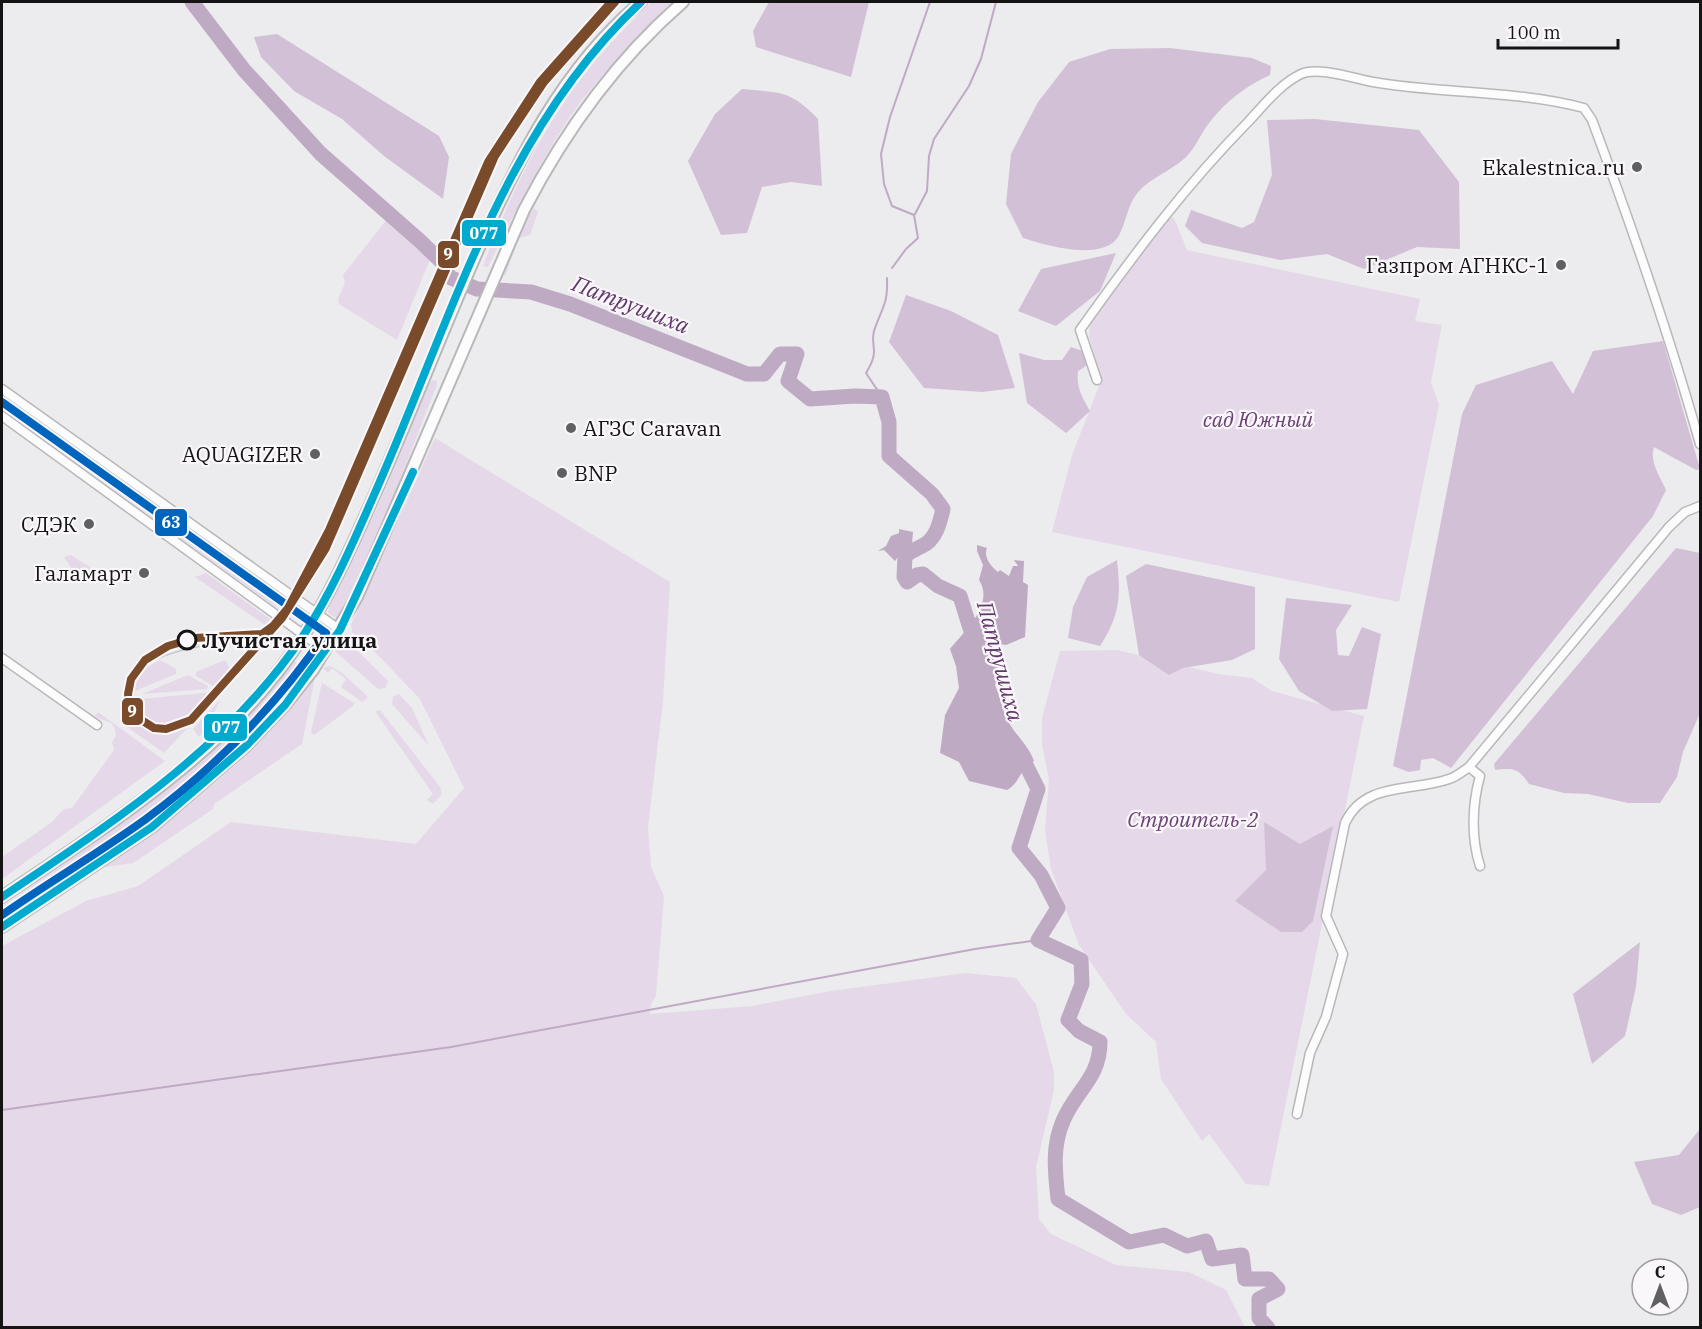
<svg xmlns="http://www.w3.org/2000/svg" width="1702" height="1329" font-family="'IBM Plex Serif',serif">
  <rect width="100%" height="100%" fill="#ecebed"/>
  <g fill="#e5d9e9">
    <path d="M651,2h25c-38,34 -75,71 -105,113 -32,48 -58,101 -83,152l-5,-1c22,-58 49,-117 84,-168 24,-36 54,-66 84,-96z"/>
    <polygon points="534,208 538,212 530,235 519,238 505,276 502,274 520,230"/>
    <polygon points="1167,217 1174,218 1187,250 1420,299 1415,321 1442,325 1431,382 1439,405 1399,602 1052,532 1072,455 1101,381 1089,336 1090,325"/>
    <polygon points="388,218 431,257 397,340 339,304 338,299 345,283 343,275"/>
    <path d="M433,380l4,1v4c-32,78 -57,158 -97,232l-4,1 -8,-5 1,-6 50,-103 50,-121z"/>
    <polygon points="2,394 51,428 43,438 2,409"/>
    <polygon points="55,432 283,599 276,607 48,442"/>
    <polygon points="435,438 670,582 663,701 648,827 651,867 664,896 656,996 651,1004 650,1014 752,1006 831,991 966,973 1016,978 1036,1004 1054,1072 1054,1090 1036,1167 1039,1219 1051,1234 1116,1265 1189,1272 1226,1290 1245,1327 2,1327 2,946 86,901 138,886 231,822 416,844 464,788 420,699 376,653 352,632 351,625"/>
    <polygon points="71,555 99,573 100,576 82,584 64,557"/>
    <polygon points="206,573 270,619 265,625 195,577"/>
    <polygon points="342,641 360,653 388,681 385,688 378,689 336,652 334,647"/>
    <polygon points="1117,650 1218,674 1252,678 1272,691 1364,716 1269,1186 1246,1184 1209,1134 1202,1141 1161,1079 1156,1042 1126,1014 1079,945 1051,869 1045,830 1049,780 1042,744 1042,718 1060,651"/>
    <polygon points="160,660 176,669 176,674 130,693 139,672"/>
    <polygon points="225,660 232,673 217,688 196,676 196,672"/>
    <path d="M294,661l8,6 -64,73 -52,46 -42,35 -142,100v-14c76,-53 155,-103 222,-167 26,-25 47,-53 70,-79z"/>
    <polygon points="330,666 341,672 368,697 362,702 341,687 346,679 332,668 328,673 323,668"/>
    <polygon points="188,675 208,686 207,689 142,694"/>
    <path d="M315,677l-13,67 -88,60 -1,5 -80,54 -34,5c81,-55 159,-111 216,-191z"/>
    <polygon points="322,683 354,703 353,706 314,735 311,732"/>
    <path d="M214,692c-17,18 -39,49 -67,31 -9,-5 -14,-13 -16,-23z"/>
    <polygon points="399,694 412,708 429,746 392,704 393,697"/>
    <path d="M218,695l-54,58 -44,-31 8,-12c12,22 39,32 60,16 11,-9 20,-21 30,-31z"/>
    <polygon points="220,700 207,729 199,737 193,729"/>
    <polygon points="380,710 440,787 442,794 433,804 427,800 433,794 377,714 376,711"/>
    <path d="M98,712l67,49 -163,118v-22l50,-35 12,-13 8,-1 42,-58 -2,-8 4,-6c-1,-18 -9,-12 -21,-20z"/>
  </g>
  <g fill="#d2c1d6">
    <polygon points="769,2 869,2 851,77 756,47 753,31"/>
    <polygon points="277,34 439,136 449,157 443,199 384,156 342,119 294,91 261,57 254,37"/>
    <path d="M1170,48l82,10 19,8 -1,9c-24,11 -44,26 -61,48 -8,10 -13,24 -23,34 -16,15 -39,22 -50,38 -9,11 -10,29 -18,42 -16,25 -73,8 -95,1l-17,-34 5,-50 27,-52 31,-40 41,-13z"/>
    <path d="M742,89c39,4 48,1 76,30l4,67 -31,-4 -29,5 -15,46 -26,2 -33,-74 27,-47z"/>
    <polygon points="1315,119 1419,130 1459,182 1460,249 1417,247 1364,269 1327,254 1280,260 1202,243 1185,226 1191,210 1242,228 1254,222 1272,175 1267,120"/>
    <polygon points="1116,253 1100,291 1056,326 1018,311 1041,269"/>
    <polygon points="906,295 951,311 998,335 1015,388 982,392 924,388 889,342"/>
    <path d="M1663,341l37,128 -4,1 -42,-23c-5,14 6,30 12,43l-13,26 -202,252 -18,-10 -12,2 -1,10 -11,2 -16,-6 69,-352 14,-29 76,-24 21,33 20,-43z"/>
    <path d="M1071,347l15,5c3,11 2,14 -8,19 -2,16 4,26 12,40l-24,22 -39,-30 -8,-50 25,7h18z"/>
    <path d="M1676,548l24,5v160l-17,39 -6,25 -17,26h-32l-40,-9 -24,-1 -35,-9c-11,-16 -15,-16 -34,-14l-1,-6z"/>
    <path d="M1117,560c4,36 3,55 -17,86l-32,-8 5,-31 14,-30z"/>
    <polygon points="1146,564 1255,587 1255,649 1232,660 1183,668 1169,675 1139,655 1126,576"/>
    <polygon points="1286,598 1352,605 1336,630 1338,655 1349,656 1362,627 1381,634 1367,709 1332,711 1299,691 1279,659"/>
    <polygon points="1264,822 1300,844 1333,826 1313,921 1302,932 1281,932 1235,901 1266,870"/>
    <polygon points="1640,942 1636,987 1625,1036 1592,1064 1573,994"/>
    <polygon points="1700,1129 1700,1207 1681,1215 1652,1204 1634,1162 1679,1155"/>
  </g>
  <g fill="#bfaac4">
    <polygon points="899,529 913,532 911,555 917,551 913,559 904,563 906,567 903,567 902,559 898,557 895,561 884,550 878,551 886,546 891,536 899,533"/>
    <path d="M977,545l10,3c-4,8 4,19 11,24l2,-2 9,6 4,-10h5l-4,-6 10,1 -1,21 5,3 -3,52 -19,8 -17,-3 3,7 12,7 2,9 -11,20c4,9 6,18 9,27 6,19 24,31 30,49 -14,7 -14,22 -27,29l-38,-9 -10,-19 -19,-9 5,-38 14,-27 -3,-22 -6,-17c14,-17 45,-45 29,-69l4,-15 -6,-14z"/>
  </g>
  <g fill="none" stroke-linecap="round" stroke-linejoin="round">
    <g stroke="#bfaac4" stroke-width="2">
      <polyline points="915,214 927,191 929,156 934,139 969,86 981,59 996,2"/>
      <polyline points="892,268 906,249 918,238 914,215 892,206 884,184 881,154 890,117 930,2"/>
      <path d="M882,397l-16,-24c16,-25 2,-28 9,-45 8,-22 13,-25 12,-50"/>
      <polyline points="2,1110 451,1047 975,949 1038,940"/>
    </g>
    <g stroke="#bfaac4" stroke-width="15">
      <path d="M192,2l52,68 77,84 99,87 25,24 4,12 28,12 54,3 39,12 177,70h17l16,-20h17l-9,27 22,18 45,-3 27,1 7,25v34l43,38 11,15c-3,13 -7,31 -21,37 -7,4 -10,4 -17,10l-1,21 3,5 10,-7 6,-1 15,12 22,10 15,48"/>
      <path d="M1008,754l18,11 12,24 -19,59 22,27 17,33 -20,32 43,20 1,24 -14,36 11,11 21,11c0,36 -24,48 -37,79 -11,25 -8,51 -5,78l71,43 35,-7 23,11 19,-5 6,18 30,-4 3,24h24l9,10 -19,10v19l9,10"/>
    </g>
    <g stroke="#b8b7b9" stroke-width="11">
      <g id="minor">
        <path d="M1097,380l-17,-50c52,-73 105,-144 168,-208 16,-17 32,-38 53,-48 16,-8 55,5 72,8 69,12 143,8 211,26l8,12c40,107 77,214 108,324"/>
        <polyline points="2,389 340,630"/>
        <polyline points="2,416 326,651"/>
        <polyline points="2,658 97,725"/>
        <path d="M1469,767l11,9c-8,29 -9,62 0,90"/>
        <path d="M1297,1114l13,-61 16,-36 17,-63 -17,-38 19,-93c19,-42 68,-31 104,-44 7,-2 14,-8 20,-12l200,-240 16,-15 15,-6"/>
      </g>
    </g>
    <g stroke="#b8b7b9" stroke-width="14">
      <g id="major">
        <path d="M2,897c109,-74 229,-147 301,-261 27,-41 47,-86 67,-131 38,-84 71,-171 108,-255 40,-92 85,-182 163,-248"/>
        <path d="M2,927l150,-100 94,-81 39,-41 28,-35 44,-73 167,-387c41,-79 91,-149 159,-208"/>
      </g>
    </g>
    <use href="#minor" stroke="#fcfcfc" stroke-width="8"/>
    <use href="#major" stroke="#fcfcfc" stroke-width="10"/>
    <path stroke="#c9c8c9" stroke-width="1.5" d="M132,676c22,-26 82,-32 116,-39"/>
    <g stroke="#faf7fb" stroke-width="12">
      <g id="bus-1">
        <path d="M2,897c111,-75 225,-148 301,-261 29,-44 50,-93 71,-141 76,-170 127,-363 267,-493"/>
        <polyline points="2,927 152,827 246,746 285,705 340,630 413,472"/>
      </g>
    </g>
    <g stroke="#faf7fb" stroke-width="12">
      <path id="bus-2" d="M2,402l324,231c-49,72 -110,134 -180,186 -47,34 -97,63 -144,96"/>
    </g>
    <use href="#bus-1" stroke="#00a9ce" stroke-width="8"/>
    <use href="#bus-2" stroke="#0065bd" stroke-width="8"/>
    <g stroke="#faf7fb" stroke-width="12">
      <polyline id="tram-1" points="611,2 540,82 488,162 329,530 288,608 273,626 262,634 195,638 168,646 145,660 131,679 128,694 129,706 135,716 154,728 166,729 191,720 282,618 326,548 495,156 544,82 615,2"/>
    </g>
    <use href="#tram-1" stroke="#7a4b2a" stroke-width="8"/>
  </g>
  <g fill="#605f61" stroke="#faf7fb" stroke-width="2">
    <circle cx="1637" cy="167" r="6"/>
    <circle cx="1561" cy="265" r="6"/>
    <circle cx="571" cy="428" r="6"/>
    <circle cx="315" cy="454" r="6"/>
    <circle cx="562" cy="473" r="6"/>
    <circle cx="89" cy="524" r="6"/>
    <circle cx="144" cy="573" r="6"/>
  </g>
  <circle fill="#faf7fb" stroke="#151415" stroke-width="3" cx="187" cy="640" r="9"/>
  <g text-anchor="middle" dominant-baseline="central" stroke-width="4.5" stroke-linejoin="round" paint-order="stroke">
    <g font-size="21" fill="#151415" stroke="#faf7fb" text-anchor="end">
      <text x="1625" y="167">Ekalestnica.ru</text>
      <text x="1549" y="265">Газпром АГНКС-1</text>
      <text x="583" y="428" text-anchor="start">АГЗС Caravan</text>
      <text x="303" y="454">AQUAGIZER</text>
      <text x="574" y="473" text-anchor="start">BNP</text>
      <text x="77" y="524">СДЭК</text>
      <text x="132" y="573">Галамарт</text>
    </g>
    <g font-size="21" font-style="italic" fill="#6c4375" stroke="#faf7fb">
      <text x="1258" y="419">сад Южный</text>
      <text x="1193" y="819">Строитель-2</text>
    </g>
    <g font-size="21" font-weight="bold" fill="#151415" stroke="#faf7fb" text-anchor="start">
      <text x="202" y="640">Лучистая улица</text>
    </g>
    <g font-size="22" font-style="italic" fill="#61386a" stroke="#faf7fb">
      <text transform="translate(631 304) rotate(21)">Патрушиха</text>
      <text transform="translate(1001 661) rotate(75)">Патрушиха</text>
    </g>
  </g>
  <g stroke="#faf7fb" stroke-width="2">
    <rect x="461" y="219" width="46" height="28" rx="6" fill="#00a9ce"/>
    <rect x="437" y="240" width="23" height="29" rx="6" fill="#7a4b2a"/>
    <rect x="154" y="508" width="34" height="29" rx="6" fill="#0065bd"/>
    <rect x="121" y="697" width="23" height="29" rx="6" fill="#7a4b2a"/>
    <rect x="203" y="713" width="45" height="29" rx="6" fill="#00a9ce"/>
  </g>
  <g font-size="16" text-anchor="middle" font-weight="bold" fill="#fff">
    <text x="484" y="239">077</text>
    <text x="448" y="260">9</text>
    <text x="171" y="528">63</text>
    <text x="132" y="717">9</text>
    <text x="226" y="733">077</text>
  </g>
  <rect width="1702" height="1329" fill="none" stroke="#151415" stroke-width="6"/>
  <g transform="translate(1660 1287)"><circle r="28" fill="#faf7fb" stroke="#9e9c9f" stroke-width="1.5"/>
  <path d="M0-4.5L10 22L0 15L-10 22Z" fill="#605f61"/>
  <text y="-9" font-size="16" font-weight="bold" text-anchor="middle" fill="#151415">С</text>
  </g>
  <path d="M1498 39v9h120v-9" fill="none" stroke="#151415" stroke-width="3"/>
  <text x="1507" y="39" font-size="18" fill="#151415" stroke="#faf7fb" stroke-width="4.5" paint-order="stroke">100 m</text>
</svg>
